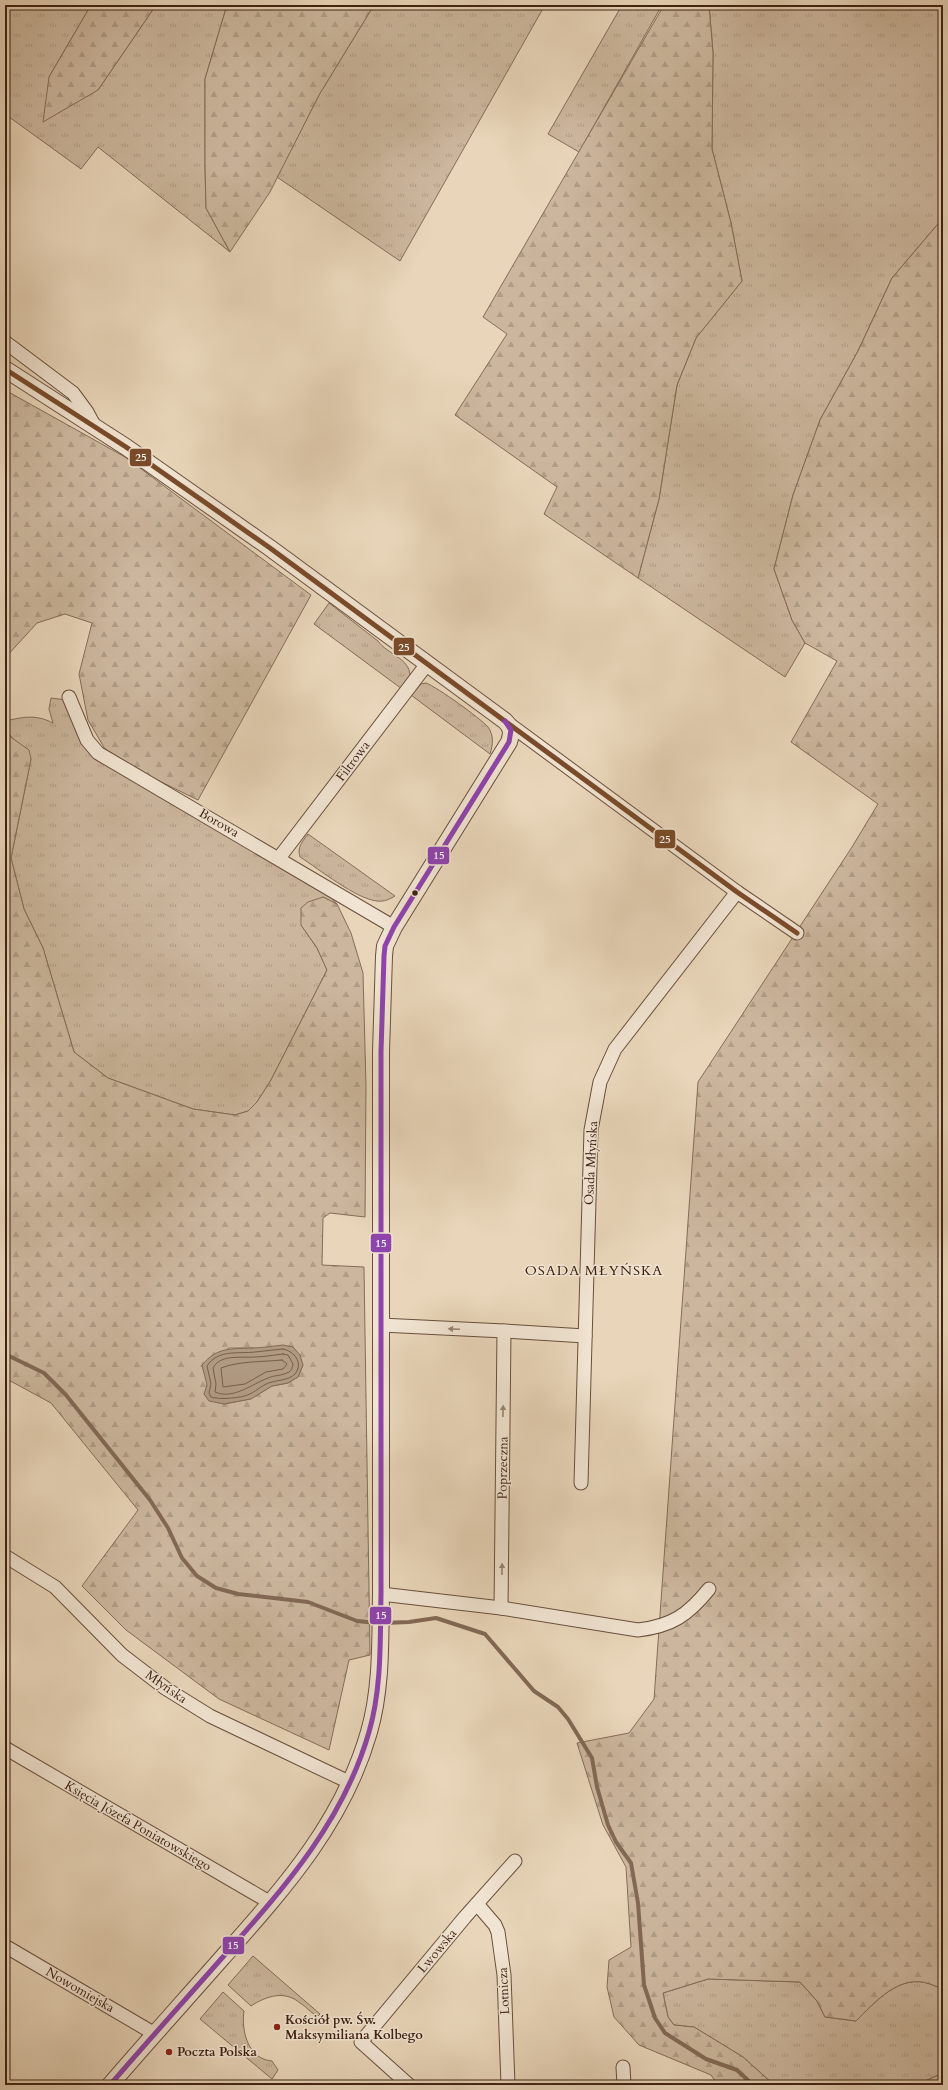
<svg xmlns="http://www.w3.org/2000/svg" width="948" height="2090" font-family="Cardo,serif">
  <defs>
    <pattern id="grass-tufts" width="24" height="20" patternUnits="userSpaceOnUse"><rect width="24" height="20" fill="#ccb79e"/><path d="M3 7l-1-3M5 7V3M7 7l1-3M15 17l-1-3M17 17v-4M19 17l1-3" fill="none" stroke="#b09d87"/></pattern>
    <pattern id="forest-firs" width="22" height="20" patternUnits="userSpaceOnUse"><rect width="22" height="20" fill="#ccb79e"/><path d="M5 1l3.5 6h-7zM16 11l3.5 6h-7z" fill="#b09d87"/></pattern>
  </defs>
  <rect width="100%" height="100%" fill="#e9d6ba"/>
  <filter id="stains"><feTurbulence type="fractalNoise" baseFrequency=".005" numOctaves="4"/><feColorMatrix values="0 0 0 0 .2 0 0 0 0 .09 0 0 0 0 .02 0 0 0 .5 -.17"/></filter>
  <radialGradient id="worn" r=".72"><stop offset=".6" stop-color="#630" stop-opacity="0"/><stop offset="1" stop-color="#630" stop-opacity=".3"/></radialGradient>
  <g fill="url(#grass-tufts)" stroke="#856c58">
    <polygon points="5,5 91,5 49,77 98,90 156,5 227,5 205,79 205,166 206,208 230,252 98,147 81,169 5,114"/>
    <polygon points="374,5 545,5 400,261 277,177 319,95"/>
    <polygon points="622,5 662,5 579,152 548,134"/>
    <polygon points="709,5 943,5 943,218 892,278 858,351 820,420 793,495 774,569 792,620 805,643 785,677 638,578 659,499 677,385 696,338 742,281 731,223 712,149 713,53"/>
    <path d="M329,603l49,38c9,13 31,17 32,34l-8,14 -88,-65z"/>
    <path d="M426,683c11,4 54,35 62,44 6,8 5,18 2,27l-79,-59 10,-11z"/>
    <path d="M51,698l15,2 21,50 240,143 10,11 -14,-7 -22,28 16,23 10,22 -56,110 -14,22 -9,9 -13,4 -42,-6 -85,-31 -34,-26 -31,-104 -19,-39 -13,-51 20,-99 -21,-24 -5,-2v-12c19,-4 30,-7 48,2l-4,-14z"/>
    <path d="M308,834l87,62c-5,3 -11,6 -18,5 -21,-2 -58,-32 -77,-44 -3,-10 2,-15 8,-23z"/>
    <path d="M253,1956l67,58 -2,2c-8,-3 -11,-9 -18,-13 -15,-13 -34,-7 -49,3l-23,-21z"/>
    <path d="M708,1979l92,3 17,19 8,16 31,4c19,-19 44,-48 74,-37 5,2 10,3 13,7v82l-27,12h-142l-31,-28 -49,-30 -20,-2 -6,-8 -5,-24z"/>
    <path d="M223,1992l21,19c-3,20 4,48 28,50l6,9 -6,9 -72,-60z"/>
  </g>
  <g fill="url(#forest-firs)" stroke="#856c58" fill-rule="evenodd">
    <polygon points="91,5 156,5 98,90 43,122 49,77"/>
    <polygon points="227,5 374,5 319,95 270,192 230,252 206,208 205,166 205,79"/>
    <polygon points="664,5 709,5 713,53 712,149 731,223 742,281 696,338 677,385 659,499 638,578 544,514 557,487 455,415 507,334 483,317"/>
    <path d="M943,218v1773c-3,-4 -8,-5 -13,-7 -30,-11 -55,18 -74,37l-31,-4 -8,-16 -17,-19 -92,-3 -45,14 5,24 6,8 20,2 49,30 31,28h-56l-7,-10 -72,-30 -25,-28 -7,-30 2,-27 22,-13 -5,-80 -23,-42 -26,-82 52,-10 25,-34 44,-617 154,-235 26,-43 -87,-62 46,-81 -32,-18 -13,-23 -18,-51 19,-74 27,-75 38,-69 34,-73z"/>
    <polygon points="5,390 125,457 311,595 198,800 135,769 105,749 88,720 79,674 92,623 65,614 37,623 5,658"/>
    <path d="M5,733l24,17 2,9 -20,99 13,51 19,39 31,104 34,26 85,31 42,6 13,-4 9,-9 14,-22 56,-110 -10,-22 -16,-23v-17l7,-6 15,-5 14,7 14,29 12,40 3,113 -1,131 -35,-4 -7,5 -1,47 42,2 6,388 -21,5 -20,90 -110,-51 -93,-69 -44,-44 56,-76 -87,-107 -46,-25zM229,1348h24l50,17 -5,12 -10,6 -16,3 -22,13 -26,5 -20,-10 4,-9 -6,-20z"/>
    <polygon points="943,2073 943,2085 916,2085"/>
  </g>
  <path fill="#af9981" stroke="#826955" d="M283,1345l10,2 7,8 3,10 -5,12 -10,6 -16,3 -21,13 -27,5 -15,-3 -5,-7 3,-9 -5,-20c15,-18 29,-16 50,-17 11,0 21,-2 31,-3z"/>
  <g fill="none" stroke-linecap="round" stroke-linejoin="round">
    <g stroke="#765e4a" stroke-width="1">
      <path d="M283,1349c11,2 21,14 12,25 -6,6 -16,6 -23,8 -9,2 -14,8 -22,12 -7,4 -31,6 -39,3l-2,-4 2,-9 -4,-18c11,-17 31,-12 48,-14 9,-1 19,-2 28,-3z"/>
      <path d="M283,1354l5,1 5,9c-1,4 -1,6 -4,8 -7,4 -15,3 -21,6 -16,6 -35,22 -53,14l1,-8 -3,-16c7,-14 28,-10 41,-11 10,0 19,-2 29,-3z"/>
      <path d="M282,1360l5,4 -4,5 -17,3 -21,12 -22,3 -2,-19c18,-7 41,-6 61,-8z"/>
    </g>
    <g stroke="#826955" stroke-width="4">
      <polyline points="5,1354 44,1373 66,1395 150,1500 168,1528 182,1558 197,1576 216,1588 238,1594 308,1602 357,1621 377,1623"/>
      <polyline points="383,1623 409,1622 436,1618 485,1634 534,1691 558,1707 568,1719 592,1758 597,1787 608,1825 616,1842 631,1863 638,1903 644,1985 655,2018 665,2033 706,2059 737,2070 753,2085"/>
      <polyline points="941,2085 943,2084"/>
    </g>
    <g stroke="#694f3d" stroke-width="15">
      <g id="minor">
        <polyline points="5,342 73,393 87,412 95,427"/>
        <polyline points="69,697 87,740 98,753 394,927"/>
        <polyline points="505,721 737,892 797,933"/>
        <polyline points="279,858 427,664"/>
        <polyline points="381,1325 504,1331 501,1608"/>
        <polyline points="504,1331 585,1336"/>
        <polyline points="581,1483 591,1130 600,1082 615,1049 737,892"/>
        <polyline points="5,1556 55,1587 122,1655 165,1688 210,1716 351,1783"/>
        <path d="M381,1594l120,14 137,22c34,-4 50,-15 71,-41"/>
        <polyline points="5,1748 271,1903"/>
        <polyline points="477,1904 495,1925 498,1932 504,1975 508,2085"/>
        <polyline points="5,1946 155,2034"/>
        <polyline points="623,2067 624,2085"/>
        <polyline points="409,2085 361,2042 465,1917 515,1861"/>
      </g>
    </g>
    <g stroke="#694f3d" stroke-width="18">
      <path id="tertiary" d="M5,369l121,78 144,101 235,173c7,7 7,12 4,21l-115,185 -9,19 -1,10 -3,96v542c-1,46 1,93 -12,138 -26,91 -86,157 -147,226 -37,42 -75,84 -112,127"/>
    </g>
    <use href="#minor" stroke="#f1e4d2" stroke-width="13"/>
    <use href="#tertiary" stroke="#f1e4d2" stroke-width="16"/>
    <g stroke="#f1e4d2" stroke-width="8">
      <polyline id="bus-1" points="5,369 126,447 270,548 737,892 797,933"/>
    </g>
    <g stroke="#f1e4d2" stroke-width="8">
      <path id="bus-2" d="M110,2085c37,-43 75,-85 112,-127 61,-69 121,-135 147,-226 13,-45 11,-92 12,-138v-542l3,-96 1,-10 9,-19 115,-185 2,-12 -6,-9"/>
    </g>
    <use href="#bus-1" stroke="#7a4b2a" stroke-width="5"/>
    <use href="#bus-2" stroke="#8e44ad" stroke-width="5"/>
  </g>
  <defs><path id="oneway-solid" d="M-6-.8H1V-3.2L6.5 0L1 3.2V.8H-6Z"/></defs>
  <g fill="#988372">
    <use href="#oneway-solid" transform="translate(454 1329) rotate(-177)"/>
    <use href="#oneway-solid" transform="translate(503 1411) rotate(-89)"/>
    <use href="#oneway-solid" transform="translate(502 1569) rotate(-89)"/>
  </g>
  <circle fill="#3e2213" stroke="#f1e4d2" stroke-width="1.5" cx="415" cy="893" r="3.5"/>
  <g fill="#8f2418" stroke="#f1e4d2" stroke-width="1.5">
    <circle cx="277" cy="2027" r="4"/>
    <circle cx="169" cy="2052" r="4"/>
  </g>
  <g text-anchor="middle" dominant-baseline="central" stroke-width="3" stroke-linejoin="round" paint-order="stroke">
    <g font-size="13" fill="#3e2213" stroke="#f1e4d2">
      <text transform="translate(353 761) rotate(-53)">Filtrowa</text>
      <text transform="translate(219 823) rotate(30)">Borowa</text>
      <text transform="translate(591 1163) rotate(-87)">Osada Młyńska</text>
      <text transform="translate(503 1468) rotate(-89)">Poprzeczna</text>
      <text transform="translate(166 1687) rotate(35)">Młyńska</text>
      <text transform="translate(138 1826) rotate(30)">Księcia Józefa Poniatowskiego</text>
      <text transform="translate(437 1951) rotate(-50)">Lwowska</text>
      <text transform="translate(80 1990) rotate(30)">Nowomiejska</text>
      <text transform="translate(504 1991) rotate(-93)">Lotnicza</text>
    </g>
    <g font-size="13" font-weight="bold" fill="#3e2213" stroke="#f1e4d2" text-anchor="start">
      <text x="285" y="2020">Kościół pw. Św.<tspan x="285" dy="15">Maksymiliana Kolbego</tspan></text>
      <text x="177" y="2052">Poczta Polska</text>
    </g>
    <g font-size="14" letter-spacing="1" fill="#3e2213" stroke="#f1e4d2">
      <text x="594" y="1270">OSADA MŁYŃSKA</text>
    </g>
  </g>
  <g stroke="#f1e4d2" stroke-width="1.5">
    <rect x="129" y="448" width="23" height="19" rx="4" fill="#7a4b2a"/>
    <rect x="393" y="637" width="22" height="19" rx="4" fill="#7a4b2a"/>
    <rect x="654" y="829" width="22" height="20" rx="4" fill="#7a4b2a"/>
    <rect x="427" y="846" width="23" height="19" rx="4" fill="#8e44ad"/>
    <rect x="370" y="1233" width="22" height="20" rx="4" fill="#8e44ad"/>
    <rect x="369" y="1606" width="23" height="19" rx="4" fill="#8e44ad"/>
    <rect x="222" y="1936" width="23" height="19" rx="4" fill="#8e44ad"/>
  </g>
  <g font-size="11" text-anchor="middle" font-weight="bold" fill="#fff">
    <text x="141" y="461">25</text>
    <text x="404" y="651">25</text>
    <text x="665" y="843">25</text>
    <text x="439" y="859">15</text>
    <text x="381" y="1247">15</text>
    <text x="381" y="1619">15</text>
    <text x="233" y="1949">15</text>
  </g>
  <rect width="948" height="2090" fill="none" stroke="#e9d6ba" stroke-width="20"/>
  <rect x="6" y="6" width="936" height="2078" fill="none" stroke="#3e2213" stroke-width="2"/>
  <rect x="10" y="10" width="928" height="2070" fill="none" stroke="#3e2213"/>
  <rect width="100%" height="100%" filter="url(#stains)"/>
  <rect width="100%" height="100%" fill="url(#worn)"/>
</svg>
